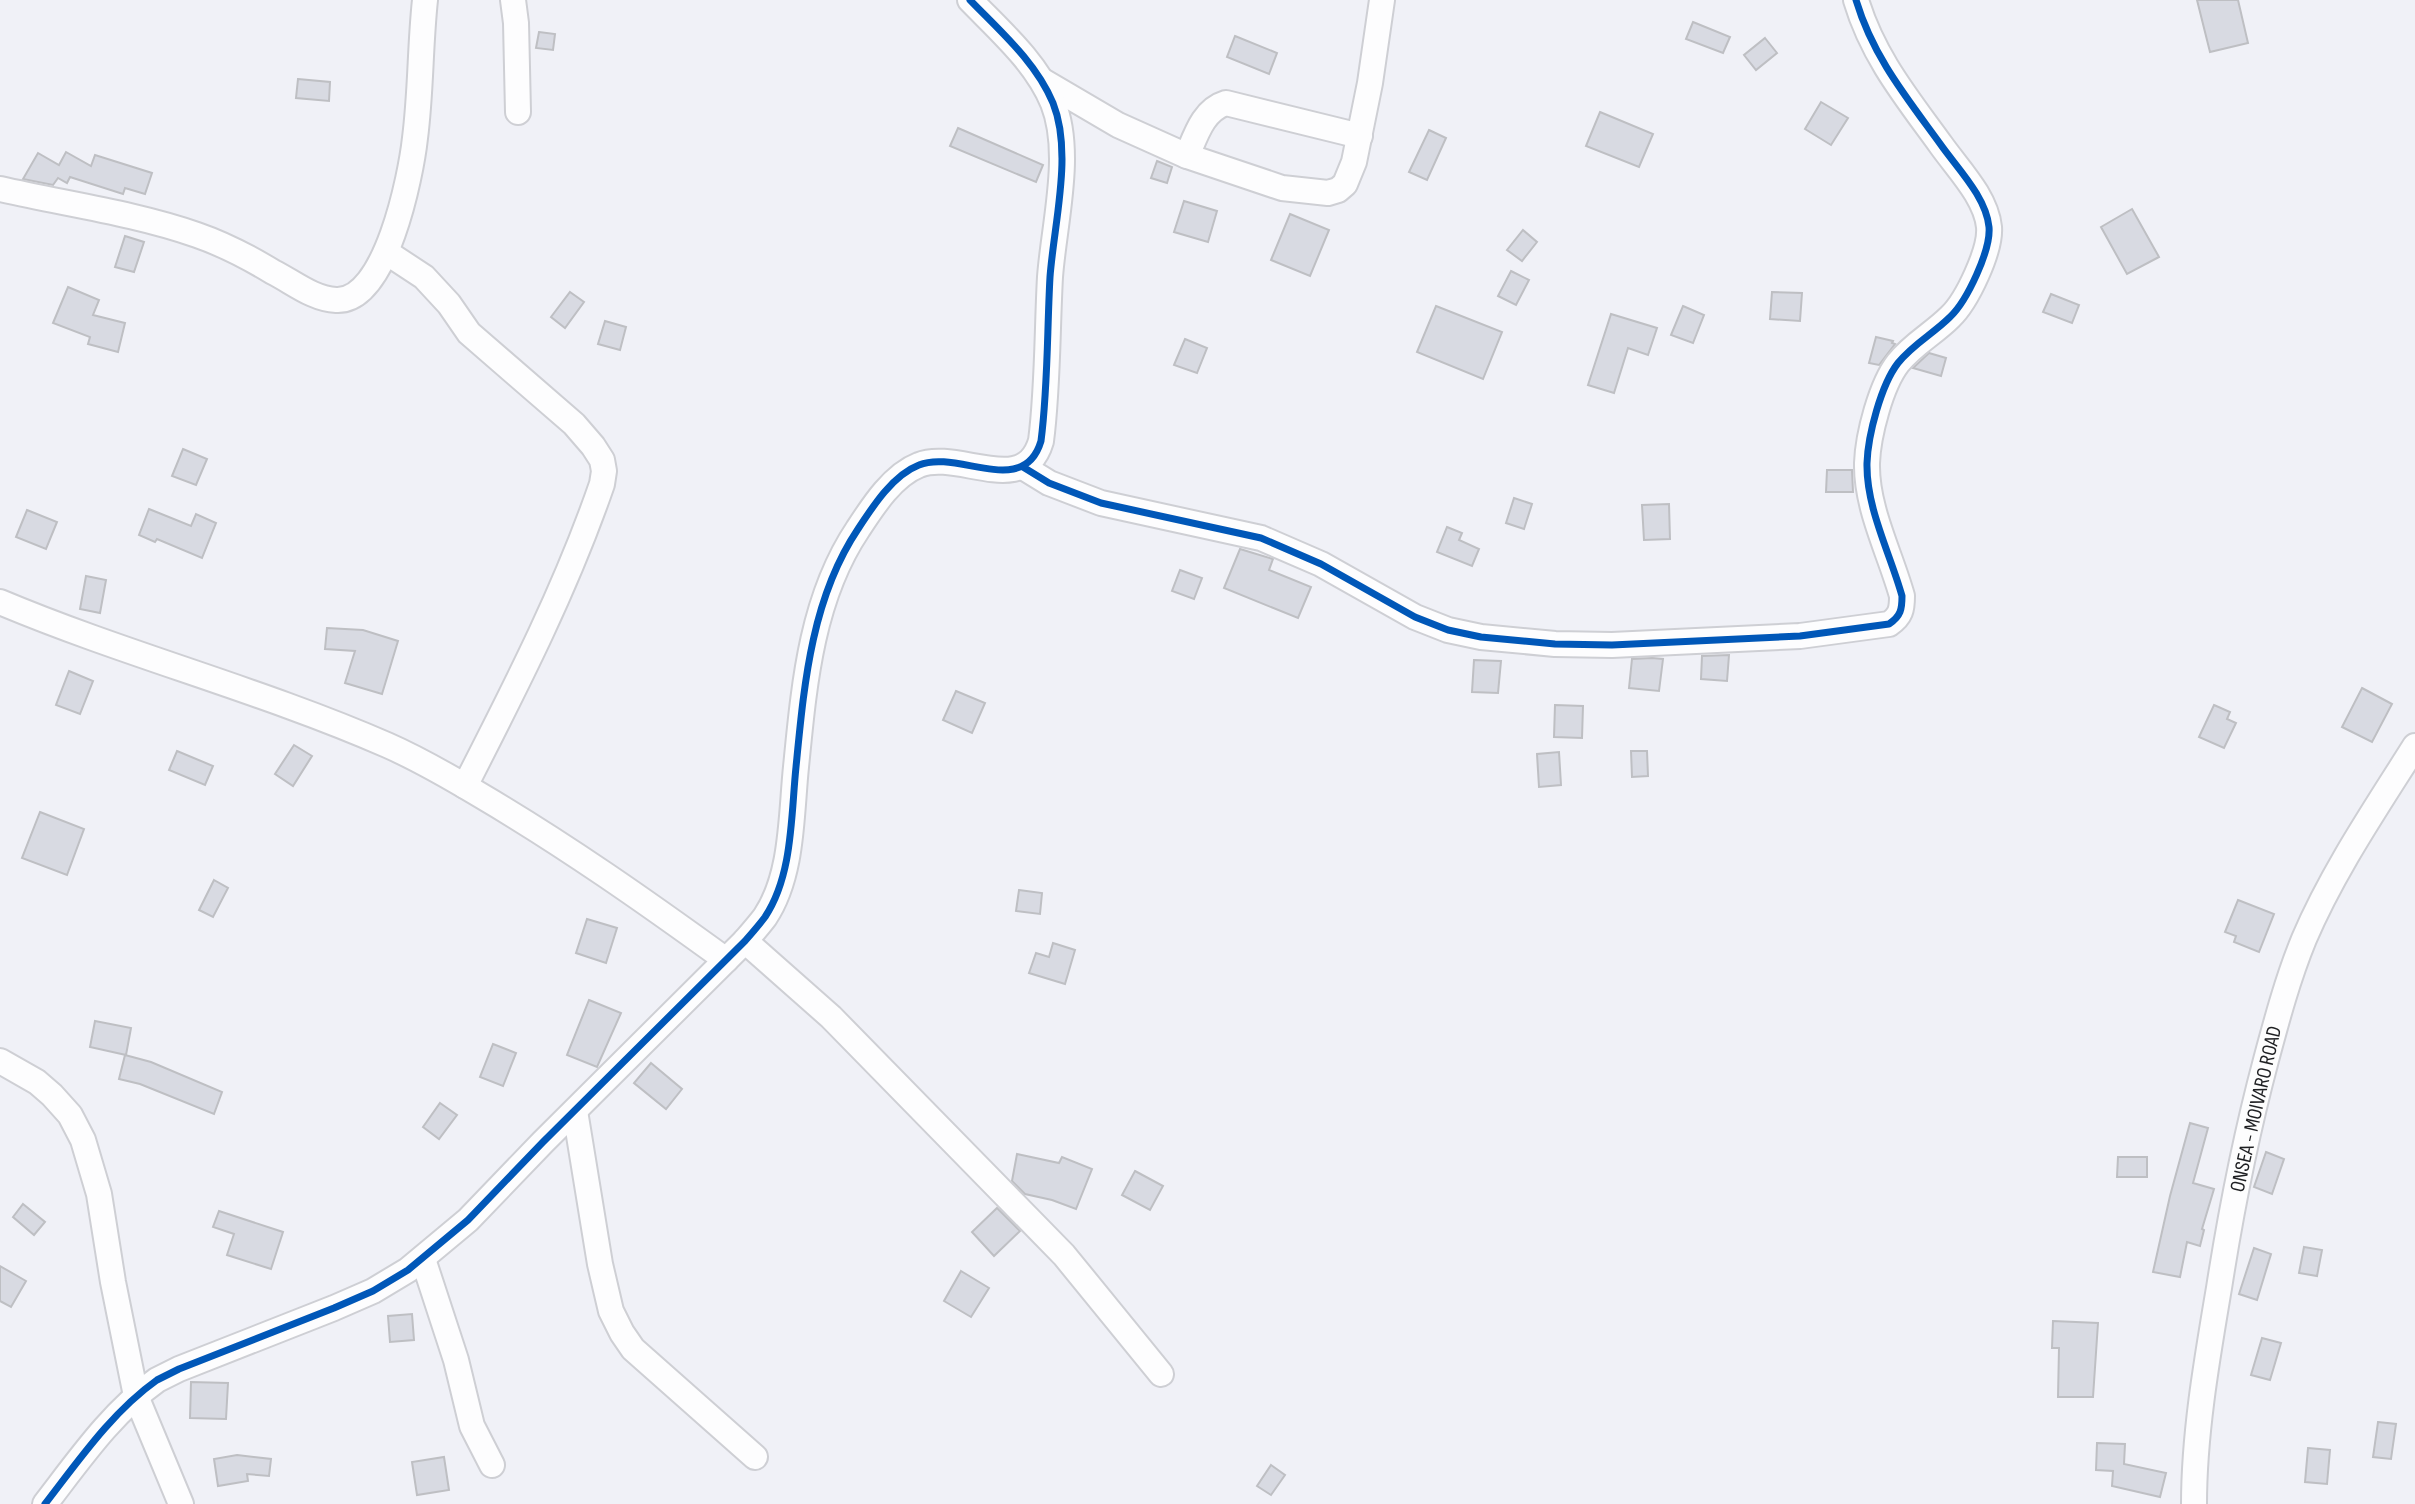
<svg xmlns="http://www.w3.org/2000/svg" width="2415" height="1504" font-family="'Sofia Sans Condensed',sans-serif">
  <rect width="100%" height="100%" fill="#f0f1f7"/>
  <g fill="#d8dae2" stroke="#bebfc3" stroke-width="2">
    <polygon points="2197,0 2238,0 2248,43 2210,52"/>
    <polygon points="1693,22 1730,37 1723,53 1686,39"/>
    <polygon points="539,32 555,34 553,50 536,48"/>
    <polygon points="1235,36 1277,53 1269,74 1227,57"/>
    <polygon points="1765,38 1777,53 1756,70 1744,55"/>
    <polygon points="298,79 330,82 329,101 296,98"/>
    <polygon points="1821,102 1848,118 1831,145 1805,129"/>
    <polygon points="1600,112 1653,134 1639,167 1586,146"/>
    <polygon points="958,128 1043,165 1036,182 950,146"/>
    <polygon points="1429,130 1446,138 1427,180 1409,172"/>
    <polygon points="66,152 91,166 95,155 152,173 145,194 125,188 123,194 70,177 67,183 58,178 53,185 23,179 38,153 59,165"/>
    <polygon points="1157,161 1172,167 1167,183 1151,178"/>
    <polygon points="1184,201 1217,211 1208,242 1174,232"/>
    <polygon points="2132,209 2159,257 2127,274 2101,227"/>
    <polygon points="1290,214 1329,230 1310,276 1271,260"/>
    <polygon points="1523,230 1537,242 1522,261 1507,250"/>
    <polygon points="125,236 144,242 134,272 115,267"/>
    <polygon points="1511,271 1529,280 1516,305 1498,296"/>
    <polygon points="68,287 99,300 93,315 125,323 118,352 88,344 90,337 53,323"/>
    <polygon points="570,292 584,302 565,328 551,317"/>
    <polygon points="1772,292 1802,293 1800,321 1770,319"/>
    <polygon points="2051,294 2079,305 2072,323 2043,312"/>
    <polygon points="1436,306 1502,332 1483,379 1417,352"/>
    <polygon points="1683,306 1704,315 1693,343 1671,335"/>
    <polygon points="1611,314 1657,328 1648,355 1628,348 1614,393 1588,385"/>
    <polygon points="605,321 626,327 620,350 598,344"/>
    <polygon points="1876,337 1893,341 1892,343 1895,344 1879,365 1869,363"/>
    <polygon points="1185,339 1207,348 1197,373 1174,365"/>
    <polygon points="1929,353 1946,358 1941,376 1913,368"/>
    <polygon points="183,449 207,459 196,485 172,476"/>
    <polygon points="1827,470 1852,470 1853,492 1826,492"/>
    <polygon points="1514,498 1532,504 1524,529 1506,523"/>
    <polygon points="1669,504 1670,539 1644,540 1642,505"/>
    <polygon points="149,509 191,526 196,514 216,523 202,558 157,539 155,542 139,535"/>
    <polygon points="27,510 57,522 46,549 16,537"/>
    <polygon points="1447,527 1462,533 1459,540 1479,549 1472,566 1437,552"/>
    <polygon points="1240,549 1273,559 1269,570 1311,587 1298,618 1224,588"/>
    <polygon points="1180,570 1202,578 1194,599 1172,591"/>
    <polygon points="86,576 106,580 100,613 80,609"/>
    <polygon points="327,628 363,630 398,641 382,694 345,683 355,651 325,649"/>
    <polygon points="1729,655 1727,681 1701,679 1702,656"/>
    <polygon points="1652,658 1663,659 1659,691 1629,688 1632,659"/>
    <polygon points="1474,660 1501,661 1498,693 1472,692"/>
    <polygon points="69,671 93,681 80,714 56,705"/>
    <polygon points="2362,688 2392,704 2372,742 2342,727"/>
    <polygon points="956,691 985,703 972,733 943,720"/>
    <polygon points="1555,705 1583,706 1582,738 1554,737"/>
    <polygon points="2214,705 2230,712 2227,719 2236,723 2224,748 2199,737"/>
    <polygon points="294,745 312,756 293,786 275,774"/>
    <polygon points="177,751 213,766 205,785 169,770"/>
    <polygon points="1631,751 1647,751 1648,776 1632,777"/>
    <polygon points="1559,752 1561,785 1539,787 1537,754"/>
    <polygon points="40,812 84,829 67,875 22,858"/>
    <polygon points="214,880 228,888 213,917 199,910"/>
    <polygon points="1019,890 1042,893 1040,914 1016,911"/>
    <polygon points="2238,900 2274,914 2259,952 2234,942 2236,936 2225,932"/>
    <polygon points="587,919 617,928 606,963 576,953"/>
    <polygon points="1053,943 1075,950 1065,984 1029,973 1036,953 1049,957"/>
    <polygon points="589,1000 621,1013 597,1067 567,1055"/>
    <polygon points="95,1021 131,1028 126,1055 90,1047"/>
    <polygon points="493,1044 516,1053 503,1086 480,1077"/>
    <polygon points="125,1055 151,1062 222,1092 214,1114 140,1084 119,1079"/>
    <polygon points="651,1063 682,1089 666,1109 634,1083"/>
    <polygon points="440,1103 457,1115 439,1139 423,1127"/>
    <polygon points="2190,1123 2208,1128 2193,1183 2214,1189 2202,1229 2204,1230 2200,1246 2187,1242 2180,1277 2153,1272 2170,1196"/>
    <polygon points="2266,1152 2284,1159 2272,1194 2254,1187"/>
    <polygon points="1017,1154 1059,1163 1062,1157 1092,1169 1076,1209 1052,1200 1025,1194 1012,1181"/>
    <polygon points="2118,1157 2147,1157 2147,1177 2117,1177"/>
    <polygon points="1135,1171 1163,1186 1150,1210 1122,1195"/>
    <polygon points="23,1204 45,1222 34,1235 13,1217"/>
    <polygon points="997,1208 1020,1231 994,1256 972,1232"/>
    <polygon points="219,1211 283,1232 271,1269 227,1255 234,1234 213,1227"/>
    <polygon points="2304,1247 2322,1250 2317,1276 2299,1273"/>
    <polygon points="2254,1248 2271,1254 2257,1300 2239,1294"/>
    <polygon points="0,1266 26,1281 11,1307 0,1301"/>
    <polygon points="961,1271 989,1288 971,1317 944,1301"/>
    <polygon points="412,1314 414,1340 390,1342 388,1316"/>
    <polygon points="2053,1321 2098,1323 2093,1397 2058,1397 2059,1348 2052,1348"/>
    <polygon points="2262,1338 2281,1343 2270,1380 2251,1375"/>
    <polygon points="191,1382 228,1383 226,1419 190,1418"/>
    <polygon points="2378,1422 2396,1424 2391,1459 2373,1457"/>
    <polygon points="2097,1443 2125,1444 2124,1464 2166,1473 2160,1497 2112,1486 2113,1471 2096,1470"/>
    <polygon points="2308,1448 2330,1450 2327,1484 2305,1482"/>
    <polygon points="237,1455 271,1459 269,1476 247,1474 248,1481 218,1486 214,1459"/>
    <polygon points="444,1457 449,1490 417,1495 412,1462"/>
    <polygon points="1271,1465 1285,1475 1271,1495 1257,1486"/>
  </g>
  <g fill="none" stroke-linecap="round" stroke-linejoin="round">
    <g stroke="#cecfd4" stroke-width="28">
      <g id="minor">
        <polyline points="513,0 516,23 518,112"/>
        <polyline points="1043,81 1118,125 1187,156 1282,188 1328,193 1338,190 1345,184 1354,162 1370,83 1382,0"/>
        <path d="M1187,156c9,-21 16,-46 39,-53l134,33"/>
        <path d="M0,189c65,15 134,24 197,46 26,9 53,23 76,37 20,10 40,27 63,28 50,3 75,-125 79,-162 6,-46 5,-92 10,-138"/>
        <path d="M386,252l38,25 25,27 20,29 105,91 19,22 9,14 2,11 -2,13c-36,105 -87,204 -137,302"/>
        <path d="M1023,467l26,16 52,20 160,35 60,26 94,53 33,13 33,7 74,7 57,1 188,-9 89,-12c12,-8 13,-15 13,-28 -12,-43 -36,-88 -35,-133 1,-28 14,-78 31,-100 15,-19 35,-29 52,-46 17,-16 41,-67 39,-90 -3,-30 -31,-58 -48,-82 -34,-47 -68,-88 -85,-145"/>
        <path d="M0,602c126,53 261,88 387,143 32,14 63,32 93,50 85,50 166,107 246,165"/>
        <polyline points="745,941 831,1017 1064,1255 1161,1374"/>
        <polyline points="0,1061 37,1082 52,1095 70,1115 83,1140 99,1194 113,1282 136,1396 181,1504"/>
        <polyline points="575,1111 600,1264 611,1311 622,1333 633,1349 755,1457"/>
        <polyline points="423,1259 456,1360 472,1426 492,1465"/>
        <path d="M45,1504c34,-44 67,-92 112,-124l22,-11 155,-61 39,-17 35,-21 60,-50 75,-78 202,-201c7,-8 14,-16 20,-24 28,-42 26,-102 31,-150 8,-81 15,-168 62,-238 15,-23 35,-54 61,-64 39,-16 105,34 122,-24 7,-54 6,-110 9,-164 4,-54 23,-124 3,-174 -17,-41 -53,-72 -83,-103"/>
        <path d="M2194,1504c0,-71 13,-145 25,-216 12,-77 27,-153 47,-228 11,-41 22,-82 38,-121 29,-68 72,-131 111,-193"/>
      </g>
    </g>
    <use href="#minor" stroke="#fdfdfe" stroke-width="24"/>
    <g stroke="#fdfdfd" stroke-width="11">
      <g id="cycleway">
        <path d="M1023,467l26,16 52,20 160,35 60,26 94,53 33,13 33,7 74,7 57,1 188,-9 89,-12c12,-8 13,-15 13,-28 -12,-43 -36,-88 -35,-133 1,-28 14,-78 31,-100 15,-19 35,-29 52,-46 17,-16 41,-67 39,-90 -3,-30 -31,-58 -48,-82 -34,-47 -68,-88 -85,-145"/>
        <path d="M45,1504c34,-44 67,-92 112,-124l22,-11 155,-61 39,-17 35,-21 60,-50 75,-78 202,-201c7,-8 14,-16 20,-24 28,-42 26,-102 31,-150 8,-81 15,-168 62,-238 15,-23 35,-54 61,-64 39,-16 105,34 122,-24 7,-54 6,-110 9,-164 4,-54 23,-124 3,-174 -17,-41 -53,-72 -83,-103"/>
      </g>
    </g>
    <use href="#cycleway" stroke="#0057b8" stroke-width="7"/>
  </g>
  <g text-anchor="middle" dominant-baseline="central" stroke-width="5" stroke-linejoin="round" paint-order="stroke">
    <g font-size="21" fill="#1e1f22" stroke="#fdfdfd">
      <text transform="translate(2256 1109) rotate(-77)">ONSEA - MOIVARO ROAD</text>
    </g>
  </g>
</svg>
